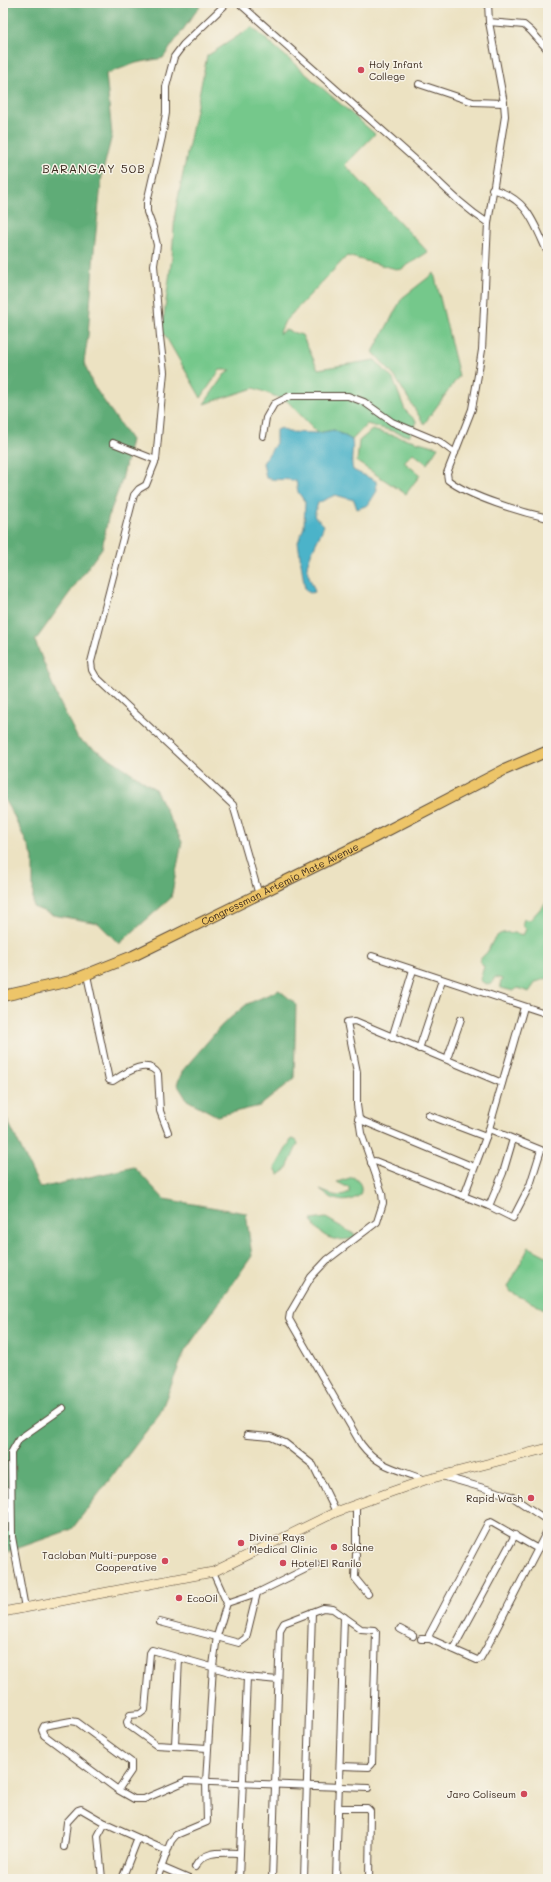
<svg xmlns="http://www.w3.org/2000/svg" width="551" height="1882" font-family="Mali,sans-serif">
  <rect width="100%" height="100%" fill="#f7f3e8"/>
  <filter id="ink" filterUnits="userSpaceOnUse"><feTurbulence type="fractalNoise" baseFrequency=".025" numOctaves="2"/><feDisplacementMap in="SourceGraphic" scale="8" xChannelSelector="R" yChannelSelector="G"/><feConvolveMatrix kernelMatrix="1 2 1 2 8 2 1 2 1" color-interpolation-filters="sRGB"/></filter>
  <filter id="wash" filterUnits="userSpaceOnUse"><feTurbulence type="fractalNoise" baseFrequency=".012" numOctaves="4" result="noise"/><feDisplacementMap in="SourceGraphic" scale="16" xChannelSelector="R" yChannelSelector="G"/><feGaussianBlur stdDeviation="0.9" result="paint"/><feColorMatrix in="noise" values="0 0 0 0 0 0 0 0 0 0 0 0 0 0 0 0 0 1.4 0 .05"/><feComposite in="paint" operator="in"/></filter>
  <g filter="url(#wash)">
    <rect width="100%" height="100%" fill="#ece2c2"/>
    <g fill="#74c88b" stroke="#587954">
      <polygon points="252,27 375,134 345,165 428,252 400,270 347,256 285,321 279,334 285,330 302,335 318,369 375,360 393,379 405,410 417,422 409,436 367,424 352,440 334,430 318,433 287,401 254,388 204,404 224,375 231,370 220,370 201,398 162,330 172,257 175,213 207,56"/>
      <polygon points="434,273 459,376 424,424 395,377 373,352 402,298"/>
      <polygon points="372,430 438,447 427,464 413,453 404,462 420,475 406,494 357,462 359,441"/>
      <path d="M548,900v78l-12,4 -7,10 -11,-4 -5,3 -12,-3 -1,-4 2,-5 -7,-2 -4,8 -7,-2 -4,-3 4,-14 -5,-5c2,-4 8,-7 10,-12 7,-18 15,-19 34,-14l3,-6 -4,-4 2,-6 6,1z"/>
      <polygon points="293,1139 297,1141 298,1144 286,1170 279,1175 275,1168 291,1140"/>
      <path d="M353,1177c7,5 10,9 7,18 -14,10 -27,6 -40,-5 10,4 20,9 29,3v-5l-12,-6z"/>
      <path d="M326,1218l33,19c-22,6 -37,3 -48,-17z"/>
      <polygon points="529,1247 548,1257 548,1311 511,1292 508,1287"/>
    </g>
    <g fill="#5fac77" stroke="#4d6b4a">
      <polygon points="3,3 202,3 163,58 136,63 106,74 112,135 102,175 94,251 88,336 84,362 93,385 131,440 122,480 108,518 102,548 35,641 59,701 78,739 117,763 155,789 182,842 171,898 119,944 98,923 53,915 33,907 33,857 14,816 3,798"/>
      <polygon points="279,990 296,1004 294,1079 260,1106 217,1116 187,1100 177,1084 183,1070 222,1025 247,1004"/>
      <polygon points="3,1111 40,1188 134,1167 164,1199 246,1213 252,1256 185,1351 160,1413 72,1529 10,1551 3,1550"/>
    </g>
    <path fill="#4bb3c9" stroke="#436e74" d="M281,428l7,4 30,1 16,-3 18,10c2,11 -2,19 1,30l23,11 1,10 -9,14 -11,4 -3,-9 -19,-5 -17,8 -4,13 10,9c-3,10 -18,36 -17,43 1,8 6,17 8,24l-5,1 -5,-3 -7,-48 6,-15 1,-25 -7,-10 -2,-11c-11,-3 -19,0 -30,-3l-3,-15 13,-20v-13z"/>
  </g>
  <g filter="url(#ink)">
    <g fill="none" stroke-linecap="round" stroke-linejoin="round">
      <g stroke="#564637" stroke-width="8">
        <g id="minor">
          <polyline points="227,3 183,45 174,57 166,87 166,113 162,137 147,202 147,212 153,228 157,245 154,265 160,337 164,372 156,460 146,485 139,489 134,495 91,662 92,670 96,677 233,805 259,895"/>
          <path d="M239,3c57,51 114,102 171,152 27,24 47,48 78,68"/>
          <path d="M488,3l1,19 15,81 1,13 -17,107 -6,127 -4,25 -6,34 -25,64 1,7c22,17 73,32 100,38"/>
          <polyline points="489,22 524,25 531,31 548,50"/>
          <polyline points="419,84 473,102 504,103"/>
          <path d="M492,189c34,9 41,31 54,60"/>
          <polyline points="263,436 266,418 274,404 290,396 348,396 364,402 392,422 440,442 455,453"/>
          <polyline points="113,443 156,460"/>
          <polyline points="372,956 548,1014"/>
          <path d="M87,975l22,105 4,1c11,-7 34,-24 45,-7l2,37 8,21"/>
          <polyline points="392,1038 413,970"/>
          <polyline points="419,1049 442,980"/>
          <polyline points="447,1059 461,1019"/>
          <polyline points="428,1115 486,1137"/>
          <polyline points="358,1119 474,1167"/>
          <polyline points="371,1163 375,1161 489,1206 513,1218 530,1185 541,1150 489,1129"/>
          <polyline points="464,1196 489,1129 524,1007"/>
          <polyline points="489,1206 503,1173 513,1139"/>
          <polyline points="247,1435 271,1437 285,1443 313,1465 336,1512"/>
          <polyline points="442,1476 511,1496 548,1521"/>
          <path d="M425,1480c-27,-11 -46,-12 -64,-36l-72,-125 1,-6 21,-36 16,-17 50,-38 6,-19 -1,-10 -21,-60 -4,-28v-33l-10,-50 8,-1 147,62"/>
          <polyline points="356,1505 356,1547"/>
          <polyline points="538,1549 491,1522 488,1523 429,1635 430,1639 477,1660 480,1659 487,1647 548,1529"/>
          <polyline points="356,1554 355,1578 368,1594"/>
          <polyline points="227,1603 257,1593 316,1564"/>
          <polyline points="25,1608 12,1537 11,1453 19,1439 63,1408"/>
          <polyline points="160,1622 239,1643 246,1638 257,1593"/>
          <polyline points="400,1629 413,1636"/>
          <polyline points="421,1639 430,1639"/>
          <polyline points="453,1649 515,1535"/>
          <polyline points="175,1745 179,1658"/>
          <polyline points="208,1748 156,1745 128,1725 127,1722 130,1715 140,1714 145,1710 150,1653 152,1650 247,1677 278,1680"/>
          <polyline points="118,1790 131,1771 131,1762 77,1722 71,1721 44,1726 42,1730 44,1735 118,1790 134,1799 144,1799 186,1781 368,1788"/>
          <polyline points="339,1808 367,1808 370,1811 369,1879"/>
          <polyline points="64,1847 67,1822 78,1810 81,1809 105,1823"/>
          <polyline points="161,1867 189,1879"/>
          <path d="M195,1867c9,-18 28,-14 45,-14"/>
          <polyline points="102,1879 98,1836 105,1823 167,1851"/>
          <polyline points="122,1879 138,1838"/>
          <polyline points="157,1879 171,1841 176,1835 207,1822 206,1782 213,1666 217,1636 227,1603 213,1572"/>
          <polyline points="239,1879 247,1677"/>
          <polyline points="272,1879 280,1630 284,1623 323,1608 333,1609 361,1629 374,1630 376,1632 372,1764 369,1767 341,1766"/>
          <polyline points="304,1879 312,1612"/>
          <polyline points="336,1879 344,1617"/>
        </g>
      </g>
      <g stroke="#564637" stroke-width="10">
        <polyline id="secondary" points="3,1612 213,1572 336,1512 388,1493 425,1480 548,1448"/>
      </g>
      <g stroke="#564637" stroke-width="12">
        <g id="primary">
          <path id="s1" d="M3,996l67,-15 63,-25 238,-117 133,-69 44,-19"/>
        </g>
      </g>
      <use href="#minor" stroke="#fff" stroke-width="6"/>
      <use href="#secondary" stroke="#f8e8c3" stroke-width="9"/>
      <use href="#primary" stroke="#edc569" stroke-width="10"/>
    </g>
  </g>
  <g fill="#d1495b" stroke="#f7f3e8" stroke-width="1.5">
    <circle cx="361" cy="70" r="4"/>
    <circle cx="531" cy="1498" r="4"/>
    <circle cx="241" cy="1543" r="4"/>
    <circle cx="334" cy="1547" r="4"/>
    <circle cx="165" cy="1561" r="4"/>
    <circle cx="283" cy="1563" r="4"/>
    <circle cx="179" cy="1598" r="4"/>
    <circle cx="524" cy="1794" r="4"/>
  </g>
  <g text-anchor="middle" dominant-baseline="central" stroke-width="3" stroke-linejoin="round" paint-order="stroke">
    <g font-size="10" fill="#3b2a1e" stroke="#f7f3e8" text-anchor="start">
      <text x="369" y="64">Holy Infant<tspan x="369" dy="12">College</tspan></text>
      <text x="523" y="1498" text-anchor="end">Rapid Wash</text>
      <text x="249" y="1537">Divine Rays<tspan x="249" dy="12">Medical Clinic</tspan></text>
      <text x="342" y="1547">Solane</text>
      <text x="157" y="1555" text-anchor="end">Tacloban Multi-purpose<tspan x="157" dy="12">Cooperative</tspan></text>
      <text x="291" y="1563">Hotel El Ranilo</text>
      <text x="187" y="1598">EcoOil</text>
      <text x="516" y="1794" text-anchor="end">Jaro Coliseum</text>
    </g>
    <g font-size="10" fill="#3b2a1e" stroke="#f7f3e8">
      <text stroke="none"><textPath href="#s1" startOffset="300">Congressman Artemio Mate Avenue</textPath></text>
    </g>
    <g font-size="12" letter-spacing="1" fill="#3b2a1e" stroke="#f7f3e8">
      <text x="94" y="168">BARANGAY 50B</text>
    </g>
  </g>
  <rect width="551" height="1882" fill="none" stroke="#f7f3e8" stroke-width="16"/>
</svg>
